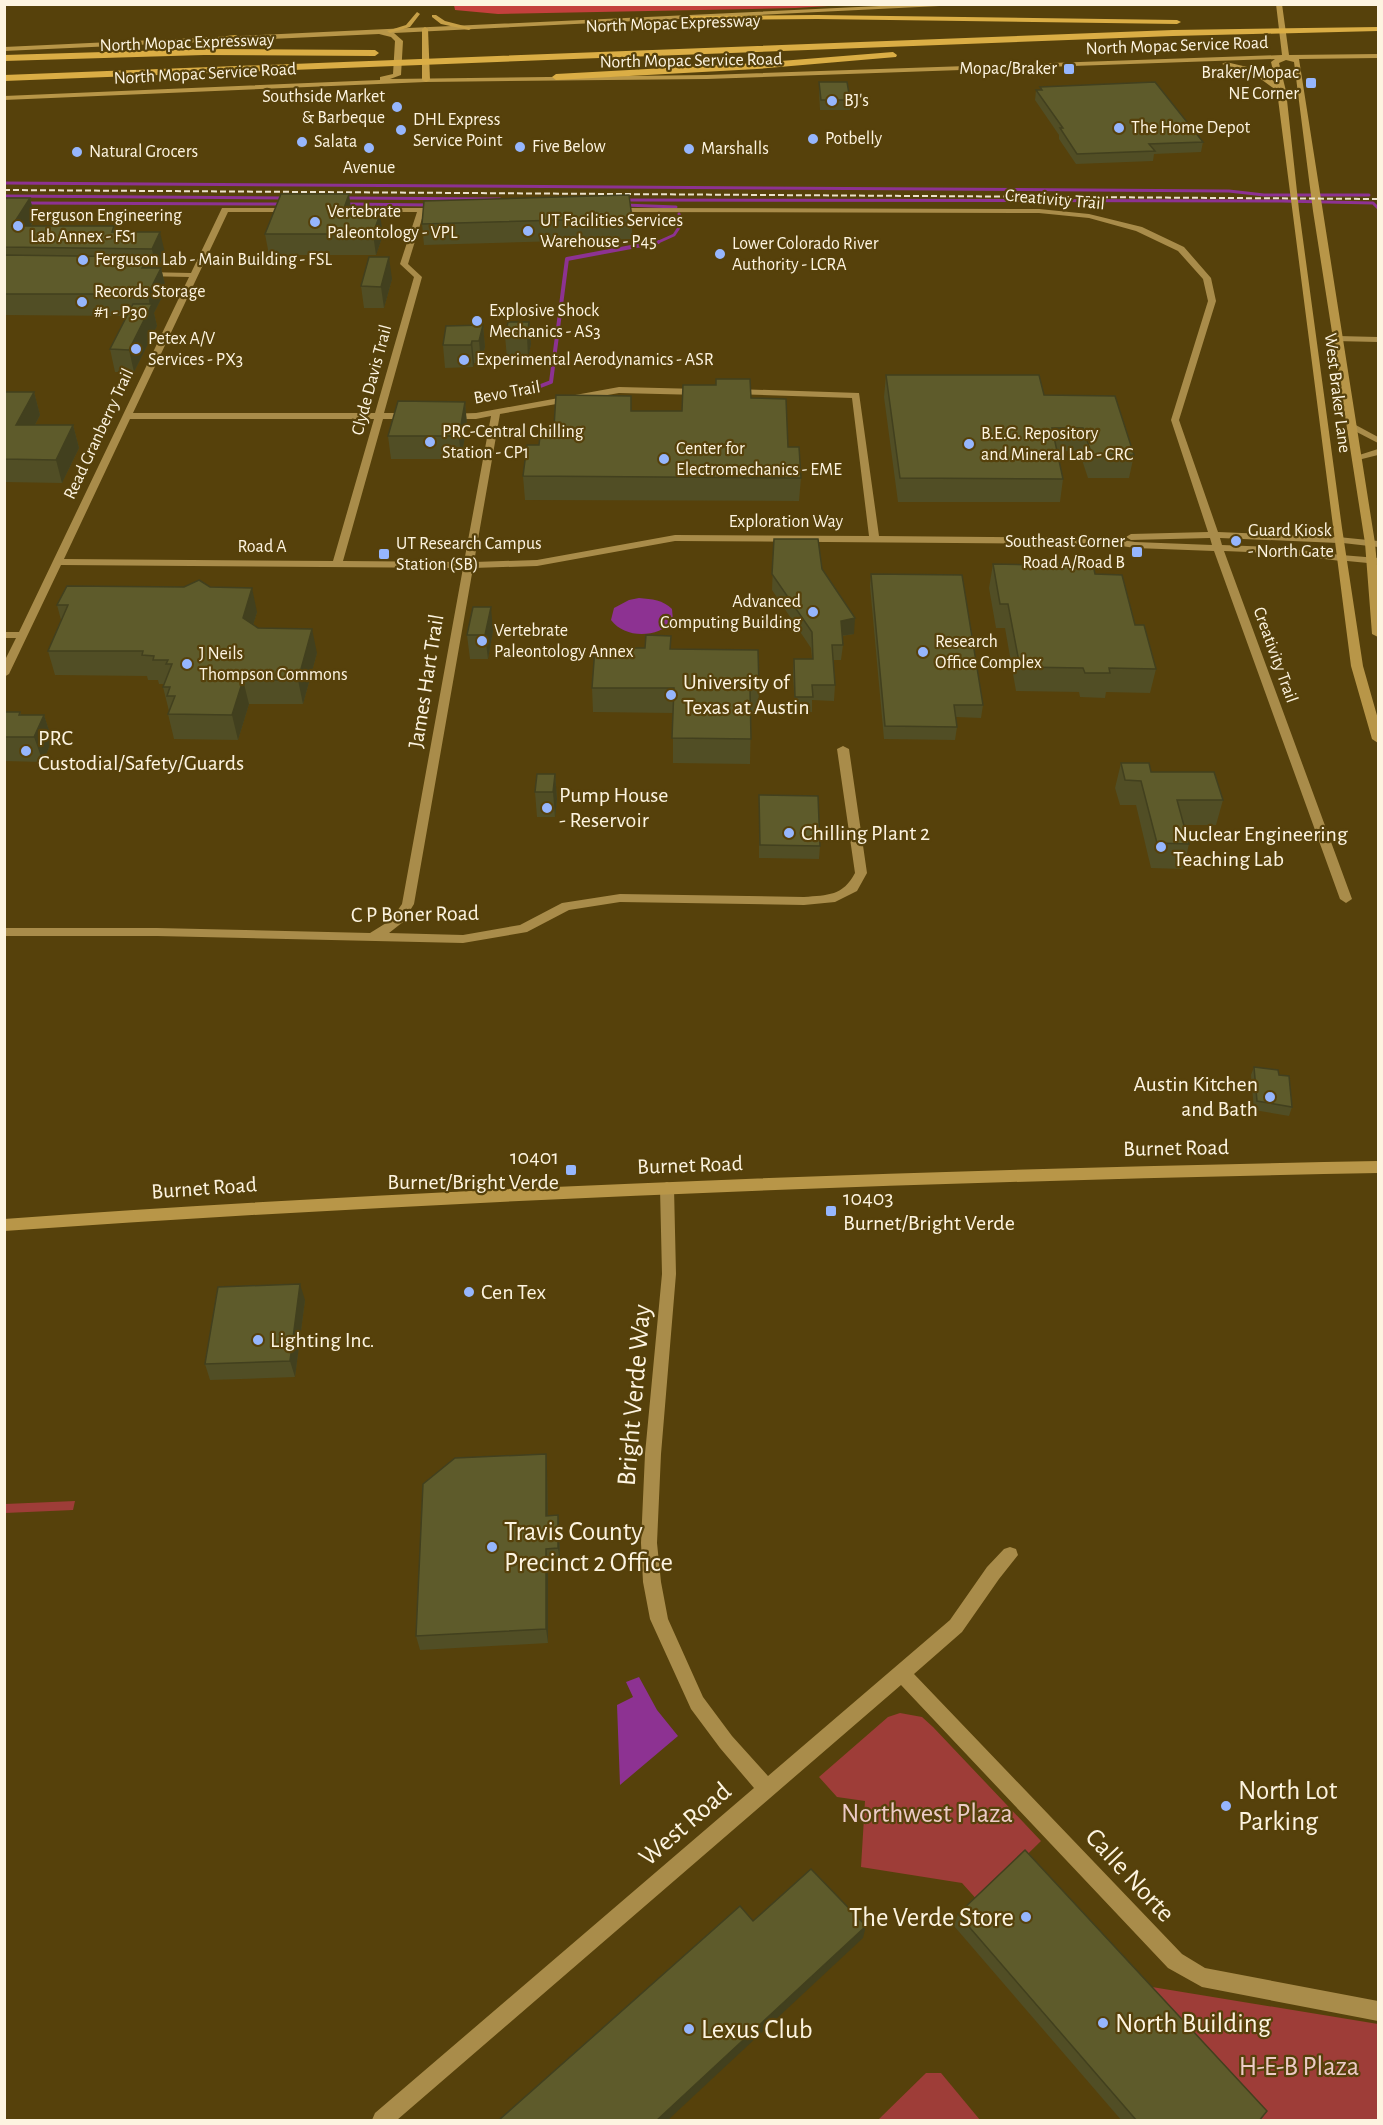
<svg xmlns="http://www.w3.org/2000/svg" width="1383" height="2125" font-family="'Alegreya Sans',sans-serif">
  <rect width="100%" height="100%" fill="#56410b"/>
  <g fill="#9e3d38">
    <polygon points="75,1501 73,1510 5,1513 5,1504"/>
    <polygon points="900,1713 922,1717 933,1727 1041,1841 979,1902 962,1883 861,1867 865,1801 837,1797 819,1777 888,1717"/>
    <polygon points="1152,1987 1378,2024 1378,2120 1259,2120"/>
    <polygon points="926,2073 941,2073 980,2120 878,2120"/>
  </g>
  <polygon fill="#c4403d" points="454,5 454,4 845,5 795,8 498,14 455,10"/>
  <g fill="#8d3292">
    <path d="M639,598c13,1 24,2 33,11l1,12c-15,17 -48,18 -62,-1l3,-12 15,-8z"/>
    <polygon points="639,1677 657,1710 678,1736 620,1785 617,1705 633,1697 626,1682"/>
  </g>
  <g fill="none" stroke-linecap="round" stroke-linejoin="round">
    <g stroke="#8d3292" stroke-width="3">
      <polyline points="4,183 1229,191 1264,195 1369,195"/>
      <polyline points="4,196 287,198"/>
      <polyline points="344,198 500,199"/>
      <polyline points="623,200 1281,201 1373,203 1378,208"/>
      <polyline points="25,203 283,204"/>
      <polyline points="346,204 430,205"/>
      <polyline points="625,205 676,207"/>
      <polyline points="654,244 674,235 682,223 679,214"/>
    </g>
    <polyline stroke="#8d3292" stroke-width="4" points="517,395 551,382 567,259 658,242"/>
    <g fill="#a98c4a" fill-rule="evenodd">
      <path d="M222,208h69l4,2 -4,2h-63l-95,201h242l39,-136 -14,-13 17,-52h-83l-4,-2 4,-2h107l4,2 -4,2h-17l-16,52 14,13 -38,136h28l4,3 -4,3h-29l-40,142 121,1 27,-146 -15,3h-27l-3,-1v-4l30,-1 143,-26 81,2 4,3 -4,3 -81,-2 -119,21 -26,148 63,-2 138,-25 194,1 -17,-138 -120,-4 -1,-2 4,-3 124,4 20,143 229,2 27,4 77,3 -2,-7 -79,2 -5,-3 5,-3 77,-2 -37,-112 37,-119 -5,-22 -25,-28 -42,-20 -47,-13 -50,-5 -426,-1 -4,-2 4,-2 426,1 50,5 53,13 42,20 27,31 5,23 -37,119 39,112 120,5 5,3 -5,3 -118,-5 2,7 53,2 66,8 5,3 -5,3 -66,-8 -51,-2 128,348 -6,4 -6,-4 -126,-348 -79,-3 -27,-4 -433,-3 -138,25 -64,2 -59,336 -11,18 -14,11 74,2 57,-10 42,-22 58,-9 184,3c24,-2 39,-1 51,-24l-18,-124 6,-3 6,3 18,124 -10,18 -22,11 -31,3 -184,-3 -51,8 -42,22 -64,11 -306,-7h-153v-8h153l213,5 21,-13 11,-16 61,-336 -402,-3 -52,109 -5,3v-15l12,-24h-12v-6h15l170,-355 -45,-1 -4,-2 4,-2 47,1zM130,419h244l-41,142 -269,-2z"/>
      <polygon points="1338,336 1378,337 1378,342 1335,341 1335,337"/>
      <polygon points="1352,423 1378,437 1378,443 1349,428 1347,426"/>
      <polygon points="1378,449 1378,455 1358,460 1353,457"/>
      <polygon points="667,1182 672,1184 674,1188 676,1274 661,1454 657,1543 661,1582 668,1619 703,1697 732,1736 768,1776 950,1620 987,1567 1004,1549 1010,1547 1016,1549 1018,1555 999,1579 962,1632 914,1674 1182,1954 1205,1968 1378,2001 1378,2021 1202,1987 1168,1968 901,1685 397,2120 372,2120 375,2113 754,1788 720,1748 691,1709 650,1619 643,1582 641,1543 645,1454 662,1274 660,1188 662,1184"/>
    </g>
    <g fill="#a98c4a" fill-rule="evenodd">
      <polygon points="1338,537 1378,541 1378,547 1334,542 1334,538"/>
      <polygon points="1341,555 1378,558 1378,564 1337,560 1335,558"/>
    </g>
    <g fill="#b89648" fill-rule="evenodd">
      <polygon points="922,4 980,4 394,33 403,41 401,75 390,79 707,75 1282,55 1276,4 1282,4 1289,55 1378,54 1378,58 1299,59 1375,543 1378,576 1378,637 1372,634 1365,543 1313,211 1294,62 1286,60 1279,63 1286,91 1299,210 1342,528 1363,666 1378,719 1378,743 1372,739 1351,666 1277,91 1254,74 1222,64 1226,62 1260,70 1276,83 1271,62 1275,59 707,79 426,82 4,100 4,96 380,80 380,77 393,74 395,41 391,37 379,34 4,51 4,47"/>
      <path d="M1378,1161v12c-458,9 -916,26 -1374,58v-12c458,-33 916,-49 1374,-58z"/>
    </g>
    <g fill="#c7a047" fill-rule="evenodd">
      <polygon points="417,12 420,14 410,27 390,33 387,31 406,25"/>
      <polygon points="432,15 436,15 445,21 472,28 469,30 441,24 432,17"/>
      <polygon points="425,27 428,29 430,80 426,82 422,80 422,29"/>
    </g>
    <g fill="#dbae45" fill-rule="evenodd">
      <polygon points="817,15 1177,20 1181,22 1177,24 817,19 686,20 682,18 686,16"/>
      <polygon points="1378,27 1378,31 1173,36 4,81 4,75 1173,30"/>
      <polygon points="236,35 240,38 239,40 199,45 195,42 199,39"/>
      <polygon points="204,49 375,50 379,53 375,56 204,55 4,61 4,55"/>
      <polygon points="893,52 897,55 896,57 757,69 556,80 552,77 556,74 757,63"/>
    </g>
    <polyline stroke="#ebe1ca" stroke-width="2" stroke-dasharray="6 3" stroke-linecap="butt" points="4,190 1378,199"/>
  </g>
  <g fill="#514e25">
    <polygon points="819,82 850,100 850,110 820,110 819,92"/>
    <polygon points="1040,87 1203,142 1201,152 1154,154 1153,161 1076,164 1059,139 1059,135 1035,100 1036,90 1040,90"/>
    <polygon points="4,198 30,198 35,219 31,226 114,226 116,232 165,253 158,268 161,268 166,289 154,313 157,326 134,372 115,372 110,349 127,316 4,315"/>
    <polygon points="352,214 383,235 376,255 269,255 265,234"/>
    <polygon points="632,218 632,239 424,245 422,224"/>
    <polygon points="392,279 384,308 364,308 361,286"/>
    <polygon points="529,322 531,344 528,358 507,358 505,336"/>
    <polygon points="483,325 485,347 481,363 474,363 473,367 445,368 443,345"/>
    <polygon points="886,375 1044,395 1134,455 1129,478 1088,478 1079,451 1057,451 1063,479 1060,502 898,502 884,397"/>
    <polygon points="4,392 34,392 40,415 35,425 73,425 79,448 62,483 4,482"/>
    <polygon points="751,398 788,447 801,478 799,501 525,500 523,476 554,427 631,411 682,411"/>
    <polygon points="465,402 467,425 461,459 391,459 388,436"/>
    <polygon points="774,539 822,569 854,634 842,636 843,645 841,660 833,660 835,685 834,701 812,700 812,712 795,712 793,674 794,659 812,659 811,648 772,590"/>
    <polygon points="1036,560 1060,565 1095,574 1135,625 1156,669 1150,693 1106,692 1105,698 1080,697 1079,692 1016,691 1005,628 996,628 989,588 993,564 1036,565"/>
    <polygon points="871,574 983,705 981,718 956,717 957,727 955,740 884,739 870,586"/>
    <polygon points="210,587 257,612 253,625 258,628 317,653 303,704 249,704 238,740 174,739 168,714 169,711 163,687 164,684 159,684 158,680 148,680 147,676 55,675 48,651 61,620 57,605"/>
    <polygon points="493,631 488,659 470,659 467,635"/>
    <polygon points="645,648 671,649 759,689 758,714 751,714 750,764 673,763 673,713 593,712 592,688"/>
    <polygon points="4,712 20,712 21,715 44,715 52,740 43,762 4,761"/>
    <polygon points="1121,763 1151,772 1223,800 1216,825 1184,825 1189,844 1183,869 1151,868 1136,805 1120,805 1115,788"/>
    <polygon points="555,774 557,799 555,817 537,817 535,792"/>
    <polygon points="759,795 820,846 819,859 759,858"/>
    <polygon points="1254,1067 1279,1075 1292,1107 1289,1116 1254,1110 1251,1075"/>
    <polygon points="305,1300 295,1377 210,1380 205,1364"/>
    <polygon points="546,1454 547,1470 548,1516 558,1515 559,1531 560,1563 548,1563 548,1643 420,1650 416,1636"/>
    <polygon points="958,1914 1259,2121 1122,2121 954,1926"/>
  </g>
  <g fill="#42401e">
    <polygon points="349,194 352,215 345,235 342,214"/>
    <polygon points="30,198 35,219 17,247 12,226"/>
    <polygon points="380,214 383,235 376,255 373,234"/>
    <polygon points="160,232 165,253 156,270 152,249"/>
    <polygon points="148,257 152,279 142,268"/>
    <polygon points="389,257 392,279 384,308 381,287"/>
    <polygon points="161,268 166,289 154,313 157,326 134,372 129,350 150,307 148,294"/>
    <polygon points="529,322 531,344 528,358 527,336"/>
    <polygon points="483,325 485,347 481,363 479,341"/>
    <polygon points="472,341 474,363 473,367 471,345"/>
    <polygon points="34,392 40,415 23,448 16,425"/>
    <polygon points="465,402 467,425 461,459 459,436"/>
    <polygon points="73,425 79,448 62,483 56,460"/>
    <polygon points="252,588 257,612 248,642 243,618"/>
    <polygon points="491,607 493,631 488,659 485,635"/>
    <polygon points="855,618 854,634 840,636 841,621"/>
    <polygon points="312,629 317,653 303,704 298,680"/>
    <polygon points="243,680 249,704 238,740 232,715"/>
    <polygon points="44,715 52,740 43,762 34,737"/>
    <polygon points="555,774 557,799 555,817 553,792"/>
    <polygon points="300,1284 305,1300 295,1377 290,1361"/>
    <polygon points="546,1454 547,1470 548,1531 546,1516"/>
    <polygon points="558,1515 559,1531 560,1563 558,1548"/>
    <polygon points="546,1549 548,1563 548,1643 546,1629"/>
    <polygon points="866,1926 863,1938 667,2121 656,2121"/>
  </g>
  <g fill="#5e5b2b" stroke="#42401e" stroke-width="1.5">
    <polygon points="819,82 847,82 850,100 821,100"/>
    <polygon points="1155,82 1203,142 1149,144 1155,151 1077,154 1060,128 1063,128 1036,90 1042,90 1040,87"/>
    <polygon points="281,194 349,194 342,214 380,214 373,234 265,234"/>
    <polygon points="629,195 632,218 422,224 424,201"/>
    <polygon points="4,198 30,198 12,226 114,226 112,232 160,232 152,249 4,247"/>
    <polygon points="4,255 148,257 142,268 161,268 148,294 4,294"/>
    <polygon points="369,257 389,257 381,287 361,286"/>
    <polygon points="133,304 152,304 129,350 110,349"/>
    <polygon points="508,322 529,322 527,336 505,336"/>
    <polygon points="483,325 479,341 472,341 471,345 443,345 446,326"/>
    <polygon points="886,375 1039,375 1044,395 1115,396 1134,455 1092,455 1083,428 1052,428 1063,479 900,478"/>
    <polygon points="716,379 750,379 751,398 786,399 788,447 799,447 801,478 523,476 527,445 539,445 541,427 554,427 556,395 631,396 631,411 682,411 683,385 716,385"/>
    <polygon points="4,392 34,392 16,425 73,425 56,460 4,459"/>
    <polygon points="398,401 465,402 459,436 388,436"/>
    <polygon points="774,539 818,539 822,569 855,618 841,621 843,645 832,645 835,685 812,685 813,697 795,697 794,659 813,659 812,632 772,574"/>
    <polygon points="1036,560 1059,560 1060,565 1093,565 1095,574 1122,575 1135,625 1144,625 1156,669 1109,668 1110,673 1085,673 1083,668 1020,667 1008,604 1000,604 993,564 1037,565"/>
    <polygon points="871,574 962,575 983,705 954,705 957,727 885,726"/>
    <polygon points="199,580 210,587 252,588 243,618 258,628 312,629 298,680 243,680 232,715 168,714 175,696 167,696 170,687 163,687 172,664 166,664 168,660 153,660 154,656 142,655 143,651 48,651 68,605 57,605 67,586 184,587"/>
    <polygon points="473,607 491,607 485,635 467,635"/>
    <polygon points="646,635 671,636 670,649 758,650 759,689 750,689 751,739 672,738 674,688 592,688 595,648 645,648"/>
    <polygon points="4,712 20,712 19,715 44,715 34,737 4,737"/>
    <polygon points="1121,763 1149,763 1151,772 1214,772 1223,800 1177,800 1189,844 1157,843 1141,781 1125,780"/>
    <polygon points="537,774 555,774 553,792 535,792"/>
    <polygon points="759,795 818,796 820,846 760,845"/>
    <polygon points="1254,1067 1278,1070 1279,1075 1289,1076 1292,1107 1257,1101"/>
    <polygon points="300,1284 290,1361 205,1364 218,1287"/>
    <polygon points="546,1454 546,1516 558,1515 558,1548 546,1549 546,1629 416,1636 423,1484 455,1458"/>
    <polygon points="1025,1850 1267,2111 1259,2121 1137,2121 958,1914"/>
    <polygon points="811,1869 866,1926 656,2121 498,2121 740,1906 753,1921"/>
  </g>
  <g fill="#96b6fd" stroke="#56410b" stroke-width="2">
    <rect x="1063" y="63" width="12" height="12" rx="3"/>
    <rect x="1305" y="77" width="12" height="12" rx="3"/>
    <circle cx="832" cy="101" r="6"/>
    <circle cx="397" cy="107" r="6"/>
    <circle cx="1119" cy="128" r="6"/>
    <circle cx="401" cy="130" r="6"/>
    <circle cx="813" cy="139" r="6"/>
    <circle cx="302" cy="142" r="6"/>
    <circle cx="520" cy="147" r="6"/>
    <circle cx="369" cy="148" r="6"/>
    <circle cx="689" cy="149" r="6"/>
    <circle cx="77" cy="152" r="6"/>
    <circle cx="315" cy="222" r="6"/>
    <circle cx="18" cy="226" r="6"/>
    <circle cx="528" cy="231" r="6"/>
    <circle cx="720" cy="254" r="6"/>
    <circle cx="83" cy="260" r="6"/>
    <circle cx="82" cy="302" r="6"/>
    <circle cx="477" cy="321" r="6"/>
    <circle cx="136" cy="349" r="6"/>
    <circle cx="464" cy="360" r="6"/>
    <circle cx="430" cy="442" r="6"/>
    <circle cx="969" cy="444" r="6"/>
    <circle cx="664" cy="459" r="6"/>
    <circle cx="1236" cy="541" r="6"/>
    <rect x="1131" y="546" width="12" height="12" rx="3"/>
    <rect x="378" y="548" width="12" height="12" rx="3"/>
    <circle cx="813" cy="612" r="6"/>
    <circle cx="482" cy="641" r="6"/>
    <circle cx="923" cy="652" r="6"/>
    <circle cx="187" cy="664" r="6"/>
    <circle cx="671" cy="695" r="6"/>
    <circle cx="26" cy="751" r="6"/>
    <circle cx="547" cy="808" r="6"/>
    <circle cx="789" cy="833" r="6"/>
    <circle cx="1161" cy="847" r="6"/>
    <circle cx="1270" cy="1097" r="6"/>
    <rect x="565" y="1164" width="12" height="12" rx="3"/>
    <rect x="825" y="1205" width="12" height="12" rx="3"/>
    <circle cx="469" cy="1292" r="6"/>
    <circle cx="258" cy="1340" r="6"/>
    <circle cx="492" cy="1547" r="6"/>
    <circle cx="1226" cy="1806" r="6"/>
    <circle cx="1026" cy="1917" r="6"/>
    <circle cx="1103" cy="2023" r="6"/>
    <circle cx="689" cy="2029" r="6"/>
  </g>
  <g text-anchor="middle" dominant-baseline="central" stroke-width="4.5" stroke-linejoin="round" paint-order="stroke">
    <g font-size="18" fill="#fdf4e0" stroke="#56410b">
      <text transform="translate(673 24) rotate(-2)">North Mopac Expressway</text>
      <text transform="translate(187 43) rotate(-2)">North Mopac Expressway</text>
      <text transform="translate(1177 46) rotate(-2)">North Mopac Service Road</text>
      <text transform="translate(691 61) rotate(-1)">North Mopac Service Road</text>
      <text transform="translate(205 74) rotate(-3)">North Mopac Service Road</text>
      <text transform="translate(1055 200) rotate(5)">Creativity Trail</text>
      <text transform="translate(372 380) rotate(-75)">Clyde Davis Trail</text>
      <text transform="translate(507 393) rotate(-10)">Bevo Trail</text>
      <text transform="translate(1337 393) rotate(83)">West Braker Lane</text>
      <text transform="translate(99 434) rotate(-65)">Read Granberry Trail</text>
      <text x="786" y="522">Exploration Way</text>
      <text x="262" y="547">Road A</text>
      <text transform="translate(1275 655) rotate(70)">Creativity Trail</text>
    </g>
    <g font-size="18" fill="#fdf4e0" stroke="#56410b" text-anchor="start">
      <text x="1057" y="69" text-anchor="end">Mopac/Braker</text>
      <text x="1299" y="73" text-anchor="end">Braker/Mopac<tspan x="1299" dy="21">NE Corner</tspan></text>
      <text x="385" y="97" text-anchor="end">Southside Market<tspan x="385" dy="21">&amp; Barbeque</tspan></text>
      <text x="844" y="101">BJ's</text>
      <text x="413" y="120">DHL Express<tspan x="413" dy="21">Service Point</tspan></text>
      <text x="1131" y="128">The Home Depot</text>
      <text x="825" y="139">Potbelly</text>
      <text x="314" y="142">Salata</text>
      <text x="532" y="147">Five Below</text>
      <text x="701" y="149">Marshalls</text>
      <text x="89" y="152">Natural Grocers</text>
      <text x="369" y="168" text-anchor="middle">Avenue</text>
      <text x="327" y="212">Vertebrate<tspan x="327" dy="21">Paleontology - VPL</tspan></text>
      <text x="30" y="216">Ferguson Engineering<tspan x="30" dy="21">Lab Annex - FS1</tspan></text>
      <text x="540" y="221">UT Facilities Services<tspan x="540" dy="21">Warehouse - P45</tspan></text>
      <text x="732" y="244">Lower Colorado River<tspan x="732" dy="21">Authority - LCRA</tspan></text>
      <text x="95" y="260">Ferguson Lab - Main Building - FSL</text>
      <text x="94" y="292">Records Storage<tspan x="94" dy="21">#1 - P30</tspan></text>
      <text x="489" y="311">Explosive Shock<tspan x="489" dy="21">Mechanics - AS3</tspan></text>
      <text x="148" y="339">Petex A/V<tspan x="148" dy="21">Services - PX3</tspan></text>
      <text x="476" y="360">Experimental Aerodynamics - ASR</text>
      <text x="442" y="432">PRC-Central Chilling<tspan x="442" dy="21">Station - CP1</tspan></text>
      <text x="981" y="434">B.E.G. Repository<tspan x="981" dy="21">and Mineral Lab - CRC</tspan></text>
      <text x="676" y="449">Center for<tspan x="676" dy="21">Electromechanics - EME</tspan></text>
      <text x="1248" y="531">Guard Kiosk<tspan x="1248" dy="21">- North Gate</tspan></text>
      <text x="1125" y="542" text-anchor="end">Southeast Corner<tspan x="1125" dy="21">Road A/Road B</tspan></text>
      <text x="396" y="544">UT Research Campus<tspan x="396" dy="21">Station (SB)</tspan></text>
      <text x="801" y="602" text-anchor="end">Advanced<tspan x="801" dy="21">Computing Building</tspan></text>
      <text x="494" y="631">Vertebrate<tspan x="494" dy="21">Paleontology Annex</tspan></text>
      <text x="935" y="642">Research<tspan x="935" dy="21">Office Complex</tspan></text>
      <text x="199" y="654">J Neils<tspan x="199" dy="21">Thompson Commons</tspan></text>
    </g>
    <g font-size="22" fill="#fdf4e0" stroke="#56410b">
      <text transform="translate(426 681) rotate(-81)">James Hart Trail</text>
      <text transform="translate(415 914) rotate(-1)">C P Boner Road</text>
      <text transform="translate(1176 1148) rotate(-1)">Burnet Road</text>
      <text transform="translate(690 1165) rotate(-2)">Burnet Road</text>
      <text transform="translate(204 1188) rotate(-4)">Burnet Road</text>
    </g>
    <g font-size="22" fill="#fdf4e0" stroke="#56410b" text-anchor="start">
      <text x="683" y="682">University of<tspan x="683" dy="25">Texas at Austin</tspan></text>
      <text x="38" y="738">PRC<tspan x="38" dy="25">Custodial/Safety/Guards</tspan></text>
      <text x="559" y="795">Pump House<tspan x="559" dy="25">- Reservoir</tspan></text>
      <text x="801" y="833">Chilling Plant 2</text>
      <text x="1173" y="834">Nuclear Engineering<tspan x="1173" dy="25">Teaching Lab</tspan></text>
      <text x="1258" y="1084" text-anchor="end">Austin Kitchen<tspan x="1258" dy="25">and Bath</tspan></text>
      <text x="559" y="1157" text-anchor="end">10401<tspan x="559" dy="25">Burnet/Bright Verde</tspan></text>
      <text x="843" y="1198">10403<tspan x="843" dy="25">Burnet/Bright Verde</tspan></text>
      <text x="481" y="1292">Cen Tex</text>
      <text x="270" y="1340">Lighting Inc.</text>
    </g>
    <g font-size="27" fill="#fdf4e0" stroke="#56410b">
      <text transform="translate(634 1395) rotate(-85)">Bright Verde Way</text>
      <text transform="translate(685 1824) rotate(-41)">West Road</text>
      <text transform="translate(1130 1875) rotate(47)">Calle Norte</text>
    </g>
    <g font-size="27" fill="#fdf4e0" stroke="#56410b" text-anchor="start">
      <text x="504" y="1531">Travis County<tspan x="504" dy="31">Precinct 2 Office</tspan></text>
      <text x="1238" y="1790">North Lot<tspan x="1238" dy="31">Parking</tspan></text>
      <text x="1014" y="1917" text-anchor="end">The Verde Store</text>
      <text x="1115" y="2023">North Building</text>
      <text x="701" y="2029">Lexus Club</text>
    </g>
    <g font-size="27" fill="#edcbc7" stroke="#56410b">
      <text x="927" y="1813">Northwest Plaza</text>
      <text x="1299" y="2066">H-E-B Plaza</text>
    </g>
  </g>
  <rect width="1383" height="2125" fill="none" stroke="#fdf4e0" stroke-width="12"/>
</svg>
